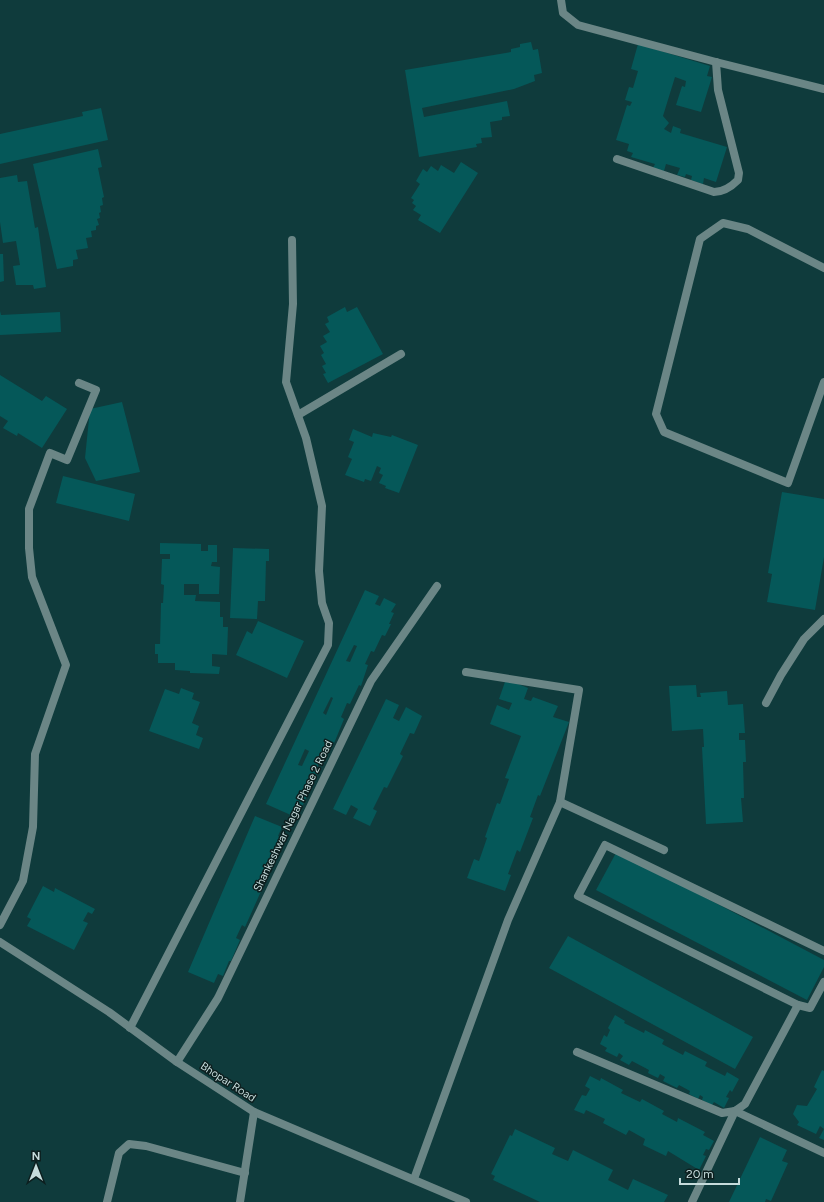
<svg xmlns="http://www.w3.org/2000/svg" width="824" height="1202" font-family="Figtree,sans-serif">
  <rect width="100%" height="100%" fill="#0f3b3c"/>
  <g fill="#055859" fill-rule="evenodd">
    <polygon points="531,42 533,50 538,49 542,73 534,75 535,81 514,89 422,108 424,117 507,101 510,116 502,117 502,120 490,122 492,137 481,138 482,143 476,144 477,147 419,157 405,70 511,52 511,49 520,47 520,44"/>
    <polygon points="638,44 710,66 707,76 712,77 701,112 676,105 682,86 685,87 686,81 675,77 663,116 669,123 664,129 671,133 673,126 681,129 680,133 727,147 716,182 704,178 703,184 691,180 692,176 686,174 685,177 677,175 680,168 666,164 664,171 653,168 655,164 631,157 633,153 627,151 629,144 616,140 627,105 630,106 632,102 625,100 629,87 633,88 638,71 631,69"/>
    <polygon points="101,108 108,140 0,164 0,134 83,116 82,112"/>
    <polygon points="98,149 102,167 98,168 104,197 102,198 103,205 100,206 101,212 99,213 100,218 97,219 99,225 96,226 96,230 91,231 92,237 86,238 88,248 76,250 78,259 73,260 73,266 57,269 33,164"/>
    <polygon points="461,162 478,173 440,233 418,220 421,215 413,210 416,206 412,203 414,200 411,198 420,184 416,181 423,169 427,172 431,166 438,171 441,165 454,173"/>
    <polygon points="17,175 18,182 27,181 35,228 38,227 46,287 34,289 33,285 16,285 13,266 20,265 16,241 3,243 0,222 0,178"/>
    <polygon points="0,254 3,254 4,281 0,282"/>
    <polygon points="345,307 347,312 357,307 383,354 328,383 323,374 326,373 322,366 326,364 321,355 324,353 320,346 327,342 323,336 330,332 325,324 329,322 327,317"/>
    <polygon points="0,311 1,315 60,312 61,332 0,335"/>
    <polygon points="0,375 42,401 46,396 67,409 42,448 18,433 17,436 3,428 8,421 0,416"/>
    <polygon points="122,402 140,472 96,481 85,458 90,409"/>
    <polygon points="353,429 372,437 373,433 391,437 392,435 418,445 399,493 385,488 386,486 379,483 383,475 379,473 381,468 377,466 371,481 365,479 364,482 345,475 352,459 348,457 354,442 349,440"/>
    <polygon points="63,476 135,494 129,521 56,503"/>
    <polygon points="782,492 824,499 824,557 815,610 767,602 772,574 768,573"/>
    <polygon points="160,543 201,544 201,551 208,551 208,545 217,545 217,562 212,562 211,566 220,567 219,594 199,594 199,584 184,584 184,595 196,595 195,601 220,602 220,617 223,617 223,627 228,627 227,655 212,654 212,666 220,667 219,674 190,673 190,671 175,670 175,663 158,663 158,654 155,654 155,644 160,644 161,603 163,603 164,585 161,584 162,559 170,559 170,554 160,554"/>
    <polygon points="233,548 269,549 269,561 266,561 265,601 258,601 257,619 230,618"/>
    <path d="M365,590l14,6 -4,8 5,2 4,-8 12,6 -5,8 3,1 -5,11h2l-6,12 -3,-1 -8,17 -3,-1 -6,13 3,1 -7,21 -2,-1 -9,19 -3,-1 -6,14 3,2 -9,22 -9,17 -4,-2 -6,14 3,1 -19,40 -4,-1 -3,6 -27,-12zM354,645l3,1 -7,16 -4,-1zM331,697l2,1 -7,17 -3,-2zM305,749l4,2 -7,15 -4,-1z"/>
    <polygon points="258,621 304,641 287,678 236,655 247,631 252,634"/>
    <polygon points="506,679 528,688 524,699 531,701 533,697 558,706 553,717 569,722 540,796 538,795 530,817 533,818 520,852 517,850 508,874 511,875 505,891 467,878 474,859 479,861 487,838 485,837 497,803 500,804 509,779 505,778 521,736 490,724 497,705 509,710 512,703 499,699"/>
    <polygon points="696,685 697,697 701,697 700,693 727,691 728,705 743,704 745,733 739,733 739,740 745,740 746,762 743,762 744,798 741,798 743,822 706,824 702,747 704,747 703,729 672,731 669,686"/>
    <polygon points="181,688 194,693 192,699 200,702 192,723 199,726 196,735 203,738 199,749 149,731 165,689 179,694"/>
    <polygon points="386,699 399,705 393,718 399,721 406,707 422,716 414,734 410,733 400,754 403,756 387,788 384,787 373,809 377,811 370,826 353,818 358,809 351,805 346,815 333,809"/>
    <polygon points="255,816 282,827 278,836 285,839 268,878 264,876 259,887 262,889 245,927 242,925 236,938 240,940 231,961 229,961 223,976 218,974 214,983 188,972"/>
    <polygon points="617,851 824,960 824,967 807,1000 596,890"/>
    <polygon points="43,886 54,892 55,888 95,909 92,914 88,912 83,921 88,923 74,950 27,926 31,919 27,917"/>
    <polygon points="568,936 753,1037 735,1069 549,968"/>
    <polygon points="615,1015 625,1021 624,1023 644,1033 645,1030 664,1040 662,1044 683,1055 685,1051 707,1062 705,1066 725,1076 727,1072 739,1079 732,1092 730,1090 726,1097 729,1098 724,1108 714,1102 712,1105 702,1100 703,1097 700,1095 698,1099 689,1094 690,1091 679,1085 677,1088 663,1081 665,1077 660,1074 658,1078 648,1073 649,1070 632,1061 629,1065 620,1060 623,1056 619,1053 617,1057 605,1051 607,1048 600,1044 604,1035 607,1037 610,1030 608,1028"/>
    <polygon points="822,1070 824,1071 824,1129 820,1126 816,1134 797,1125 799,1122 793,1114 797,1105 807,1106 817,1089 814,1087"/>
    <polygon points="590,1076 600,1081 601,1078 623,1090 621,1093 640,1102 642,1099 664,1111 662,1114 677,1122 678,1118 705,1132 703,1135 714,1141 709,1150 706,1149 703,1155 706,1156 699,1170 668,1151 666,1156 643,1145 645,1139 629,1130 626,1135 603,1123 605,1119 586,1110 584,1114 574,1110 582,1095 586,1096 590,1089 585,1086"/>
    <polygon points="515,1129 555,1148 552,1154 568,1161 573,1150 613,1170 608,1180 628,1190 633,1179 668,1195 664,1202 540,1202 493,1180 495,1176 491,1174 510,1135 512,1136"/>
    <polygon points="824,1129 824,1140 819,1138"/>
    <polygon points="760,1137 787,1150 782,1161 788,1163 771,1201 766,1199 765,1202 729,1202"/>
  </g>
  <g fill="none" stroke-linecap="round" stroke-linejoin="round">
    <g stroke="#6b8686" stroke-width="8">
      <polyline points="466,672 579,690 560,802"/>
      <polyline points="414,1179 508,920 560,802 664,850"/>
    </g>
    <g stroke="#6b8686" stroke-width="8">
      <polyline points="561,0 563,13 578,25 716,62 824,89"/>
      <path d="M617,159l97,33c10,0 17,-5 24,-12l1,-7 -21,-83 -2,-28"/>
      <polyline points="824,268 748,229 723,223 700,239 656,414 664,432 788,483 824,382"/>
      <polyline points="298,415 401,354"/>
      <polyline points="766,703 781,675 804,639 824,619"/>
      <polyline points="0,925 23,881 33,827 35,754 66,665 32,577 29,548 29,509 50,453 67,460 96,390 79,383"/>
      <polyline points="824,951 605,845 578,896 798,1005 810,1008 824,982"/>
      <polyline points="130,1028 328,645 329,623 322,603 319,571 322,506 306,438 286,382 293,304 292,240"/>
      <polyline points="577,1052 722,1113 735,1111 745,1104 798,1005"/>
      <polyline points="177,1062 218,998 371,681 437,586"/>
      <polyline points="107,1202 119,1153 129,1144 146,1146 245,1173"/>
      <polyline points="692,1202 735,1111 824,1153"/>
    </g>
    <g stroke="#6b8686" stroke-width="8">
      <polyline points="0,942 109,1012 177,1062 254,1112 466,1202"/>
      <polyline points="240,1202 254,1112"/>
    </g>
  </g>
  <g text-anchor="middle" dominant-baseline="central" stroke-width="3" stroke-linejoin="round" paint-order="stroke">
    <g font-size="11" fill="#c6dcdc" stroke="#0d1f1f">
      <text transform="translate(293 816) rotate(-64)">Shankeshwar Nagar Phase 2 Road</text>
      <text transform="translate(228 1082) rotate(33)">Bhopar Road</text>
    </g>
  </g>
  <g transform="translate(36 1166)" stroke="#0d1f1f" stroke-width="3" paint-order="stroke">
  <path d="M0-3L7 15L0 10L-7 15Z" fill="#c6dcdc"/>
  <text y="-6" font-size="11" font-weight="bold" text-anchor="middle" fill="#c6dcdc">N</text>
  </g>
  <path d="M680 1178v6h59v-6" fill="none" stroke="#c6dcdc" stroke-width="2"/>
  <text x="686" y="1178" font-size="12" fill="#c6dcdc" stroke="#0d1f1f" stroke-width="3" paint-order="stroke">20 m</text>
</svg>
